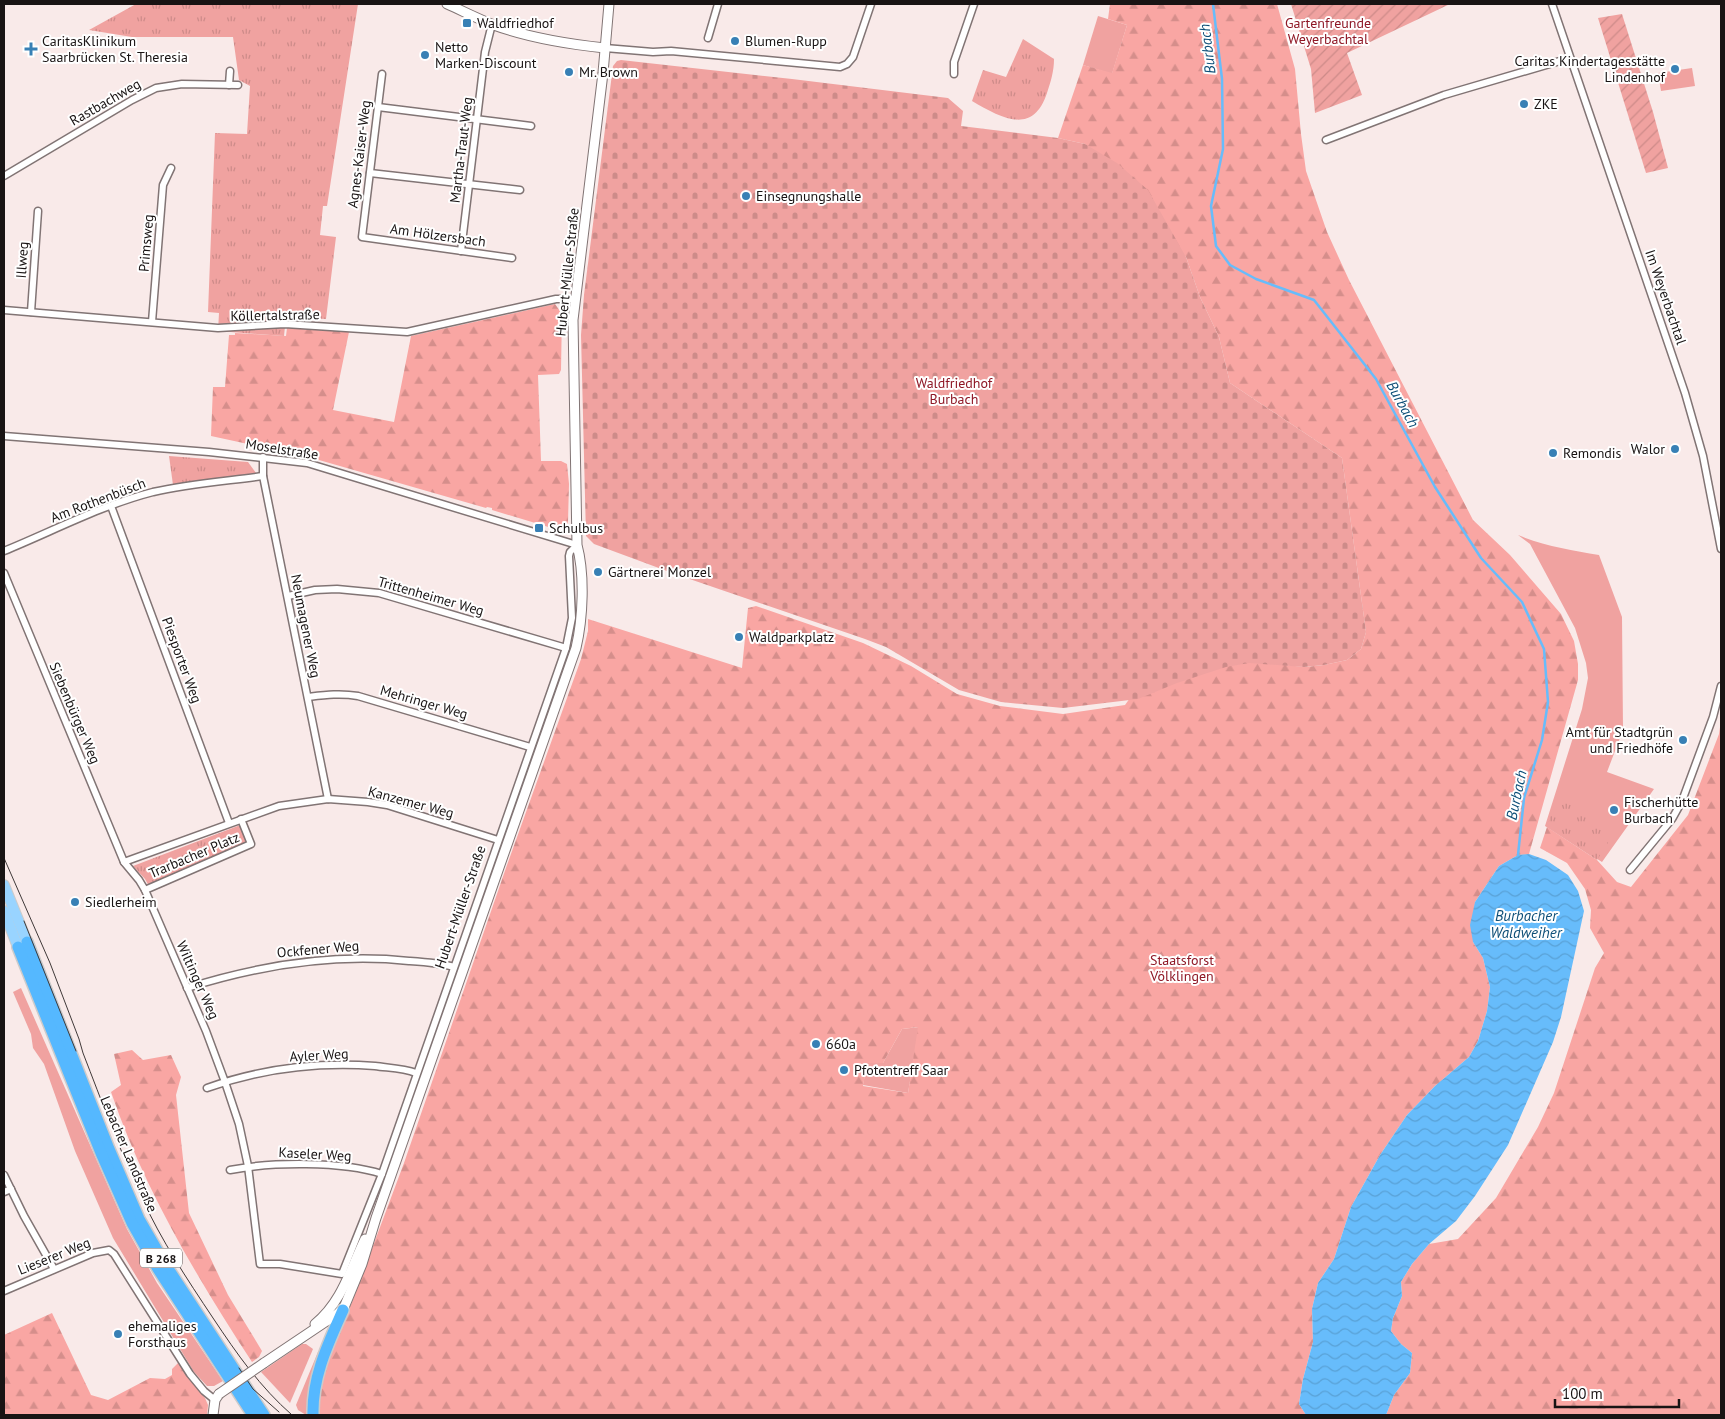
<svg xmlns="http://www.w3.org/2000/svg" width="1725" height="1419" font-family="'PT Sans',sans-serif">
  <defs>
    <pattern id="forest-firs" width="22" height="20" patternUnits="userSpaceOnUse" patternTransform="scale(1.25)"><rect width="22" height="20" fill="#f9a6a3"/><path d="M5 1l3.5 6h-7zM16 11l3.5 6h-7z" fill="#d58e8b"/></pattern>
    <pattern id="cemetery-stones" width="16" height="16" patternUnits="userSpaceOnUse" patternTransform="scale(1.25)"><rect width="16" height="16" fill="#f0a2a0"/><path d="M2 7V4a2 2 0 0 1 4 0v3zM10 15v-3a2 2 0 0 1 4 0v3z" fill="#cd8b89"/></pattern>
    <pattern id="park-tufts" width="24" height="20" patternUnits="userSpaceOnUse" patternTransform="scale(1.25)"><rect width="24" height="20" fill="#f0a2a0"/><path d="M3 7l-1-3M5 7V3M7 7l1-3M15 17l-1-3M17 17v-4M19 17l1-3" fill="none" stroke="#cd8b89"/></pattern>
    <pattern id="garden-furrows" width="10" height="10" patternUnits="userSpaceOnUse" patternTransform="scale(1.25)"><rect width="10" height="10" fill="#f0a2a0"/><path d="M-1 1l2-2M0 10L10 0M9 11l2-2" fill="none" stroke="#cd8b89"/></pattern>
    <pattern id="water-waves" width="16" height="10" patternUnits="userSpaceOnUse" patternTransform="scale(1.25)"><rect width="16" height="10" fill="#67bcfb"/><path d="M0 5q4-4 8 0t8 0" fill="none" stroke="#59a1d6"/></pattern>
  </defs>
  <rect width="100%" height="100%" fill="#f9eae9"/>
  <g fill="#f0a2a0">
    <polygon points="1098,16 1127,25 1112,74 1083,65"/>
    <polygon points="1692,68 1695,86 1661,91 1658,73"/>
    <path d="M1518,535c26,11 54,15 81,20l23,62 1,113 -16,42 47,17 -52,73 -57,-36 37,-117 6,-31 -2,-15 -11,-35 -45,-84z"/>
    <polygon points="21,988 127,1229 157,1283 223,1381 214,1386 207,1386 194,1372 113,1238 75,1151 44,1064 33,1048 31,1034 13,992"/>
    <polygon points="919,1027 908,1093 863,1085 867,1063 883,1063 902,1029"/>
    <polygon points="302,1344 306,1344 313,1349 290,1403 261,1372"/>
    <polygon points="318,1352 319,1356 309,1390 306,1415 298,1410 296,1405"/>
  </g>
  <g fill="url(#forest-firs)" fill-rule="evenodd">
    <path d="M1110,4h167l18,65 6,65 5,37 21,61 22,48 124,240 37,35 51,59 13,27 4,23v16l-49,174 -11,1 -19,11 -24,36 -2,40 10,16 7,29 -3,24 -9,30 -9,16 -34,29 -28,29 -27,40 -29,52 -17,52 -16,24 -6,26 1,33 -10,37 -4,25 7,11h-988l1,-20 8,-35 25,-58 52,-139 103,-298 74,-206 7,-28v-12l154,49 6,-60 8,-2 107,37 48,23 46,28 43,12 63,8 62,-9 5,-7 77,-41 98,10 19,-2 23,-5 14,-11 5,-17 -24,-174 -112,-75 -11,-46 -19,-40 -14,-40 -101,-113 -27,-6 25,-73 29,8 15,-48 -19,-6zM918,1027l-10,66 -45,-7 4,-23h16l19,-34z"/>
    <polygon points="555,304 562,314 561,370 559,374 538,375 541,461 561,461 567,464 569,484 568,522 566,526 562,529 555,529 492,510 492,508 487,507 486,508 312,458 211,436 213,387 225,387 229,335 235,335 235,333 286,336 287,328 349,332 333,410 394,422 411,336"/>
    <polygon points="1721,720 1721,1415 1386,1415 1394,1395 1410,1373 1412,1353 1401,1344 1391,1331 1393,1318 1402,1296 1401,1282 1412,1264 1429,1244 1458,1239 1496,1198 1538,1127 1554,1093 1595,968 1604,953 1590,928 1591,910 1585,889 1567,863 1540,848 1547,827 1597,860 1617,882 1631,887 1688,815 1719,734"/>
    <path d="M132,1050l11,10 28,-5 10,22 -5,18 13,118 39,82 34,56 -3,6 -7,5c-56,-86 -108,-173 -141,-270l10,-7 -7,-31z"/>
    <polygon points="52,1313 91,1395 108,1400 150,1378 165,1379 172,1375 172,1369 178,1363 205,1398 208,1405 207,1415 4,1415 4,1335"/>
  </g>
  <polygon fill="url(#cemetery-stones)" points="621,60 792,79 948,98 963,111 961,126 1058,138 1085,144 1117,163 1148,190 1186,257 1200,297 1219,337 1230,383 1342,458 1366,632 1361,649 1347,660 1324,665 1304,667 1249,663 1226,667 1177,683 1138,699 1063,708 1001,702 959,690 886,647 865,639 675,574 594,544 586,536 581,335 584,295 613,66 617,61"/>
  <g fill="url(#park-tufts)">
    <polygon points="136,4 358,4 327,206 323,206 320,235 336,237 326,319 286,317 284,336 218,331 219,313 208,312 215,133 247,134 250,86 239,80 233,37 132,37 89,30"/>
    <path d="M1023,39l31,20c0,12 -3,22 -7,34 -14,43 -46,25 -75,8l11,-31 23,7z"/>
    <polygon points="169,456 248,462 256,473 173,485"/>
    <polygon points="1556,799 1571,805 1616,830 1597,860 1547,827"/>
    <polygon points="243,824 251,844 150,888 145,879 133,866"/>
  </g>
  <g fill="url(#garden-furrows)">
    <polygon points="1291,4 1450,4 1347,53 1362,95 1315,113 1311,69"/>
    <polygon points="1622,14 1653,112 1668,168 1646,173 1598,18"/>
  </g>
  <polygon fill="url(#water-waves)" points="1529,854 1546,860 1568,875 1578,891 1584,911 1561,1017 1553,1042 1508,1145 1475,1196 1456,1221 1429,1244 1412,1264 1401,1282 1402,1296 1393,1318 1391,1331 1401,1344 1412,1353 1410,1373 1394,1395 1386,1415 1306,1415 1299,1404 1303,1379 1313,1342 1312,1309 1318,1283 1334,1259 1351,1207 1380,1155 1407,1115 1435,1086 1469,1057 1478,1041 1487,1011 1490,987 1483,958 1473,942 1470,925 1475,902 1499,866 1518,855"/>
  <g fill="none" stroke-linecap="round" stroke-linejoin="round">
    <polyline stroke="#67bcfb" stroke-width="2.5" points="1213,4 1222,79 1223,149 1211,206 1216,246 1230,265 1256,279 1314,300 1376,379 1435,487 1481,558 1522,602 1544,649 1548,702 1542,740 1524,798 1518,855"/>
    <g stroke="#817474" stroke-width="9">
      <g id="street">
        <polyline points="1552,4 1685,393 1703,456 1721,549"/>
        <polyline points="708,38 718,4"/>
        <polyline points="605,48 653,52 671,51 840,67 847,64 853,57 871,4"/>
        <polyline points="382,74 362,237 512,258"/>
        <polyline points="954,74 954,62 974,4"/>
        <polyline points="229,85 230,71"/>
        <polyline points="378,107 531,126"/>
        <polyline points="1326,140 1444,95 1570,58"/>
        <polyline points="370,173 520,190"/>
        <polyline points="4,176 132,100 156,88 182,84 238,85"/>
        <polyline points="461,251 485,52 492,24"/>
        <polyline points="4,310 218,328 285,324 407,332 556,299 575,299"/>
        <polyline points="31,312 38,211"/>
        <polyline points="152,322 163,185 171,168"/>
        <polyline points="4,436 209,452 307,463 577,545 570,552 569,556 572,618 566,648 382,1174 342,1274 280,1264 260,1264 248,1166 239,1124 225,1082 206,1031 145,890 139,880 124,862 4,573"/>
        <polyline points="263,457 263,476 328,799"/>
        <polyline points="111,506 229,823"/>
        <path d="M4,551c49,-20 98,-46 149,-59 36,-8 74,-11 110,-16"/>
        <polyline points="288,596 315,590 337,589 379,593 566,648"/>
        <path d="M308,697c17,-2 32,-4 50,-1l172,51"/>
        <polyline points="124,862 279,806 328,799 368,802 387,805 498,840"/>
        <polyline points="1630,870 1672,819 1682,801 1713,717 1721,686"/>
        <polyline points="145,890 251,844 241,819"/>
        <path d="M187,988c73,-23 146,-35 222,-27 15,1 31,2 45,6"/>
        <path d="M207,1088c53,-19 112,-26 168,-22 14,2 28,2 41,7"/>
        <path d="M230,1170c41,-8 112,-9 152,4"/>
        <polyline points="4,1175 24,1216 54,1269"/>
        <polyline points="4,1192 11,1189"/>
        <polyline points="4,1291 93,1253 109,1250 114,1254 190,1374 204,1391 215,1400"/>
      </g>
    </g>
    <g stroke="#817474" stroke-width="11">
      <g id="secondary">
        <path d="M447,4c16,7 31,15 47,21 35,13 73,19 111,23"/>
        <path d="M315,1324c27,-22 35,-54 50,-85"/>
        <path d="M264,1363l79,-53 19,-46 14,-46 200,-570c7,-30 9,-73 1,-103l-4,-225 30,-247 6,-69"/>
        <polyline points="213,1415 215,1400 219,1394"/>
      </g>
    </g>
    <g stroke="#cccbcb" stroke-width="12">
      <g id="primary">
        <polyline points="4,885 27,942"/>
        <polyline points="4,911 18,947"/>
      </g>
    </g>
    <g stroke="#cccbcb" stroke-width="14">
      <g id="highway">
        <polyline points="27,942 109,1149 139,1219 165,1264 264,1415"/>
        <polyline points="18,947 101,1153 132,1223 158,1269 253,1415"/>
        <path d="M313,1415c-1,-38 15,-71 30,-105"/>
      </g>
    </g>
    <use href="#street" stroke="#fff" stroke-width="6"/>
    <use href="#secondary" stroke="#fff" stroke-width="9"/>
    <use href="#primary" stroke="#99d4ff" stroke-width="10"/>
    <use href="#highway" stroke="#55b8ff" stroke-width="11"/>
    <g stroke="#403939" stroke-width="1">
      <path d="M4,858l46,105 29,76 4,14c19,49 37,98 59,145 19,42 45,81 71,120 24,36 47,69 79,97"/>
      <polyline points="24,921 76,1051"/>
      <polyline points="239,1368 253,1389 279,1412"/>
    </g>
    <g stroke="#817474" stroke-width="11" stroke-linecap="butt">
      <polyline id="secondary-bridge" points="219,1394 264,1363"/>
    </g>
    <use href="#secondary-bridge" stroke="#fff" stroke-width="9"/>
  </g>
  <g fill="#3880b5" stroke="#fff" stroke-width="2">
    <rect x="462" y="18" width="10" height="10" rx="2.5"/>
    <circle cx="735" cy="41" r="5"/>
    <path d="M28.5 41.5h5v5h5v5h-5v5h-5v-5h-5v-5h5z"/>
    <circle cx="425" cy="55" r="5"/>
    <circle cx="1675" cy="69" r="5"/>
    <circle cx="569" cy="72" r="5"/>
    <circle cx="1524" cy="104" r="5"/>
    <circle cx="746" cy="196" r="5"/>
    <circle cx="1675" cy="449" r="5"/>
    <circle cx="1553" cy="453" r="5"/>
    <rect x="534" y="523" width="10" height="10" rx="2.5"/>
    <circle cx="598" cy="572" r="5"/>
    <circle cx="739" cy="637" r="5"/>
    <circle cx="1683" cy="740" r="5"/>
    <circle cx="1614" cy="810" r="5"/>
    <circle cx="75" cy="902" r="5"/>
    <circle cx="816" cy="1044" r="5"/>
    <circle cx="844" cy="1070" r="5"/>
    <circle cx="118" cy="1334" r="5"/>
  </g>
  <g text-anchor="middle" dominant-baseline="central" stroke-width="4" stroke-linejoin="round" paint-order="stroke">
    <rect fill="#fff" stroke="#5e5a5a" stroke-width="1" x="140" y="1248.5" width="42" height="19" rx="4"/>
    <g font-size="12" font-weight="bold" fill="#191414">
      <text x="161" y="1258">B 268</text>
    </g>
    <g font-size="14" fill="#191414" stroke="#fff" text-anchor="start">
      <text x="477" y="23">Waldfriedhof</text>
      <text x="42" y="41">CaritasKlinikum<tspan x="42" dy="16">Saarbrücken St. Theresia</tspan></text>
      <text x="745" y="41">Blumen-Rupp</text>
      <text x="435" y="47">Netto<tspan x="435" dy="16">Marken-Discount</tspan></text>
      <text x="1665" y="61" text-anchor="end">Caritas Kindertagesstätte<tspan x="1665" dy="16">Lindenhof</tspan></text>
      <text x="579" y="72">Mr. Brown</text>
      <text x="1534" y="104">ZKE</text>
      <text x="756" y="196">Einsegnungshalle</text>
      <text x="1665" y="449" text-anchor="end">Walor</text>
      <text x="1563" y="453">Remondis</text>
      <text x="549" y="528">Schulbus</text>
      <text x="608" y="572">Gärtnerei Monzel</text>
      <text x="749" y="637">Waldparkplatz</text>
      <text x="1673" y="732" text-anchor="end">Amt für Stadtgrün<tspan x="1673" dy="16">und Friedhöfe</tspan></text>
      <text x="1624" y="802">Fischerhütte<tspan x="1624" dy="16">Burbach</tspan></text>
      <text x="85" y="902">Siedlerheim</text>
      <text x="826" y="1044">660a</text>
      <text x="854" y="1070">Pfotentreff Saar</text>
      <text x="128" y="1326">ehemaliges<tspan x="128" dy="16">Forsthaus</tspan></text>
    </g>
    <g font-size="14" fill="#8f1826" stroke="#fff">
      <text x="1328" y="23">Gartenfreunde<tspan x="1328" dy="16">Weyerbachtal</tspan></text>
      <text x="954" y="383">Waldfriedhof<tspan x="954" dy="16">Burbach</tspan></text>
      <text x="1182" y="960">Staatsforst<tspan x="1182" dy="16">Völklingen</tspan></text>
    </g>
    <g font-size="14" fill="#191414" stroke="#fff">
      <text transform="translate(105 102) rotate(-30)">Rastbachweg</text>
      <text transform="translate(461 150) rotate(-83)">Martha-Traut-Weg</text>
      <text transform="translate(359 154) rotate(-83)">Agnes-Kaiser-Weg</text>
      <text transform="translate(438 235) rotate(8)">Am Hölzersbach</text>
      <text transform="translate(146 243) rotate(-85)">Primsweg</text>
      <text transform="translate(22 260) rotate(-86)">Illweg</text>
      <text transform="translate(567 272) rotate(-84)">Hubert-Müller-Straße</text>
      <text transform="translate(1666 297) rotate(71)">Im Weyerbachtal</text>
      <text transform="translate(275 315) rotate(-1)">Köllertalstraße</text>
      <text transform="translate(282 449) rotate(9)">Moselstraße</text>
      <text transform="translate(98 500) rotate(-21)">Am Rothenbüsch</text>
      <text transform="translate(431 596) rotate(16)">Trittenheimer Weg</text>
      <text transform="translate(306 626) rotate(79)">Neumagener Weg</text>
      <text transform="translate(182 660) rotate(70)">Piesporter Weg</text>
      <text transform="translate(424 702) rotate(16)">Mehringer Weg</text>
      <text transform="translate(75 713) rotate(67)">Siebenbürger Weg</text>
      <text transform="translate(411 802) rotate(15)">Kanzemer Weg</text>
      <text transform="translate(194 855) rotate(-23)">Trarbacher Platz</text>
      <text transform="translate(460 907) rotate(-71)">Hubert-Müller-Straße</text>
      <text transform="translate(318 949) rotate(-5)">Ockfener Weg</text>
      <text transform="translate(198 980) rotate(66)">Wiltinger Weg</text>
      <text transform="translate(319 1055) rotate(-3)">Ayler Weg</text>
      <text transform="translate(129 1154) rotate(67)">Lebacher Landstraße</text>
      <text transform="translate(315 1154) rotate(3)">Kaseler Weg</text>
      <text transform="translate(54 1256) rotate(-22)">Lieserer Weg</text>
    </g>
    <g font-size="15" font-style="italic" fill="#0e4f78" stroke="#fff">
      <text transform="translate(1207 49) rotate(-97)">Burbach</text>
      <text transform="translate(1403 404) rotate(61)">Burbach</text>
      <text transform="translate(1516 795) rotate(-78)">Burbach</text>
      <text x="1526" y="915">Burbacher<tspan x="1526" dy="17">Waldweiher</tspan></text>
    </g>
  </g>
  <rect width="1725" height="1419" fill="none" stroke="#191414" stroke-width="10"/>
  <path d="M1555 1399v8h124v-8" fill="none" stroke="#191414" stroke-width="2.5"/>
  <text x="1562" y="1399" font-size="15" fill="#191414" stroke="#ffffff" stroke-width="4" paint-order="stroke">100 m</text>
</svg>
